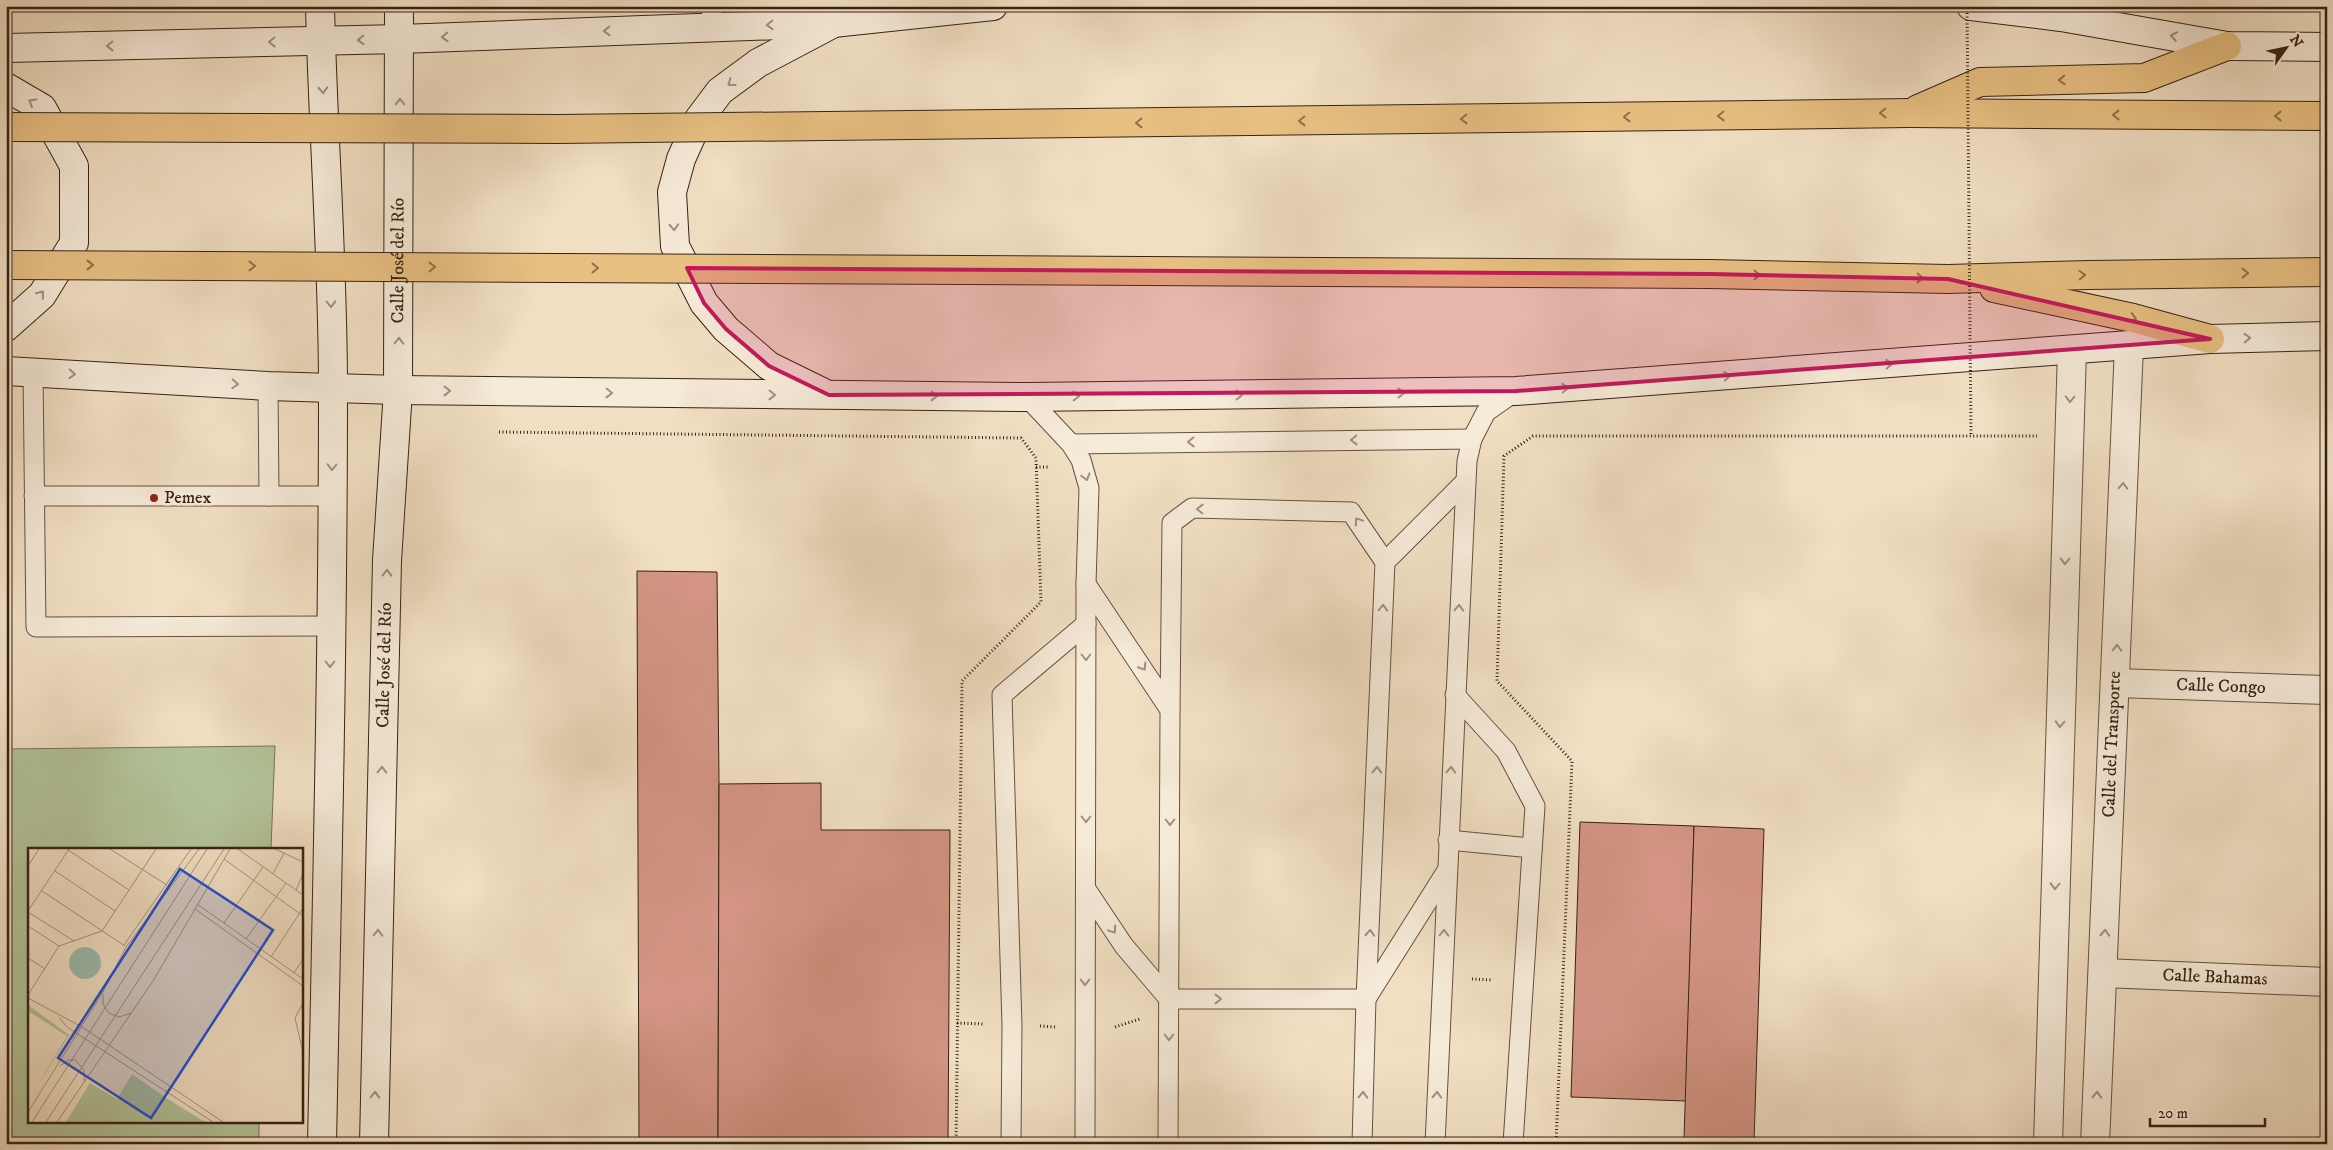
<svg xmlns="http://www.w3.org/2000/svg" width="2333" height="1150" font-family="'IM FELL DW Pica',serif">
  <rect width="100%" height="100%" fill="#f1dfc3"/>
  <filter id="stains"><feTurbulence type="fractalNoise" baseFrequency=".004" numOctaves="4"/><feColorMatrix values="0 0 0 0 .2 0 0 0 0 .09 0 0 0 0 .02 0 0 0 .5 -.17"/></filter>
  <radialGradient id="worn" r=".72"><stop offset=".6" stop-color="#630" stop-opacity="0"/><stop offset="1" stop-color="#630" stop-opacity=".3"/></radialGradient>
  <polygon fill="#b3c399" stroke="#747257" points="275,746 271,849 29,849 29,1121 259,1121 259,1144 6,1144 6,749"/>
  <g fill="#d49584" stroke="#362215">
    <polygon points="637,571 717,572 719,784 718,1144 639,1144"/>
    <polygon points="821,783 821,830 950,830 948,1144 718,1144 719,784"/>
    <polygon points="1580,822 1694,826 1686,1101 1571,1097"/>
    <polygon points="1694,826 1764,829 1754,1142 1684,1139"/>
  </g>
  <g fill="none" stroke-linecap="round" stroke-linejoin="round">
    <g stroke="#655140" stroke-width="21">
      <g id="lane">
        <polyline points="710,6 716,27"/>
        <polyline points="33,372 36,627 330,626"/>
        <polyline points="268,386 269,496"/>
        <polyline points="1027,397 1071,444 1081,460 1089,488 1086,584 1085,1144"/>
        <polyline points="1071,444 1472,439"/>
        <polyline points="34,496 332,496"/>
        <polyline points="1086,584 1170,710 1168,1144"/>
        <polyline points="1455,695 1506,751 1535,806 1513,1144"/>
        <polyline points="1170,710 1172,523 1192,508 1351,512 1385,562"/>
        <polyline points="1448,840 1532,848"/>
        <polyline points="1086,889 1124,946 1169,999 1366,999 1446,872"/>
        <polyline points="1011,1144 1012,1025 1002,695 1086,624"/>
        <polyline points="1362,1144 1366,999 1385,562 1465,482"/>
        <polyline points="1435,1144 1467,461 1472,439 1486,412 1516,391"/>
      </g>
    </g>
    <g stroke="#655140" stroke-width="30">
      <g id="street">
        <path id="s1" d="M2116,683l211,7"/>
        <path id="s2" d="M2103,973l224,9"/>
        <polyline points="2048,1144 2072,350"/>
        <path id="s3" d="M2095,1144l34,-798"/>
      </g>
    </g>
    <g stroke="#362215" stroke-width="30">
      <g id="secondary">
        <path d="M320,6c3,128 13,255 13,383 0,252 -6,503 -11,755"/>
        <polyline points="1971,6 2061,17 2227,46 2327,47"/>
        <polyline points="6,48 400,39 833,23 993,6"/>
        <polyline points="6,87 42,108 74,166 74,243 42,295 6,327"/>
        <polyline points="6,371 268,386 398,390 1027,397 1516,391 2210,339 2327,336"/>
        <polyline points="822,392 769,366 726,329 704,303 675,246 672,192 681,159 699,119 720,91 758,63 830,25"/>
        <path id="s4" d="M374,1144l13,-583 11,-171 1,-384"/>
      </g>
    </g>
    <g stroke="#362215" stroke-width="30">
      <g id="highway">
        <polyline points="1918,109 1980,82 2144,78 2227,46"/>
        <polyline points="1675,116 1910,113 2327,116"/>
        <polyline points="1709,274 1948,279 2089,275 2327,272"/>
        <polyline points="1994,288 2133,318 2210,339"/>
      </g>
    </g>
    <g stroke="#362215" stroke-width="3" stroke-dasharray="1 2.5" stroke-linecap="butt">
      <polyline points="499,432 1021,438 1036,458 1041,602 962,681 956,1144"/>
      <polyline points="1036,467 1050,467"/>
      <polyline points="1472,979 1493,980"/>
      <polyline points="957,1023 984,1024"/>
      <polyline points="1040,1026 1056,1027"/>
      <polyline points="1115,1027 1140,1019"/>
      <polyline points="1556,1144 1572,761 1497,681 1504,456 1533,436 2037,436"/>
    </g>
    <use href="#lane" stroke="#f6ead8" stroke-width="19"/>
    <use href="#street" stroke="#f6ead8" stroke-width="28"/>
    <use href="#secondary" stroke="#f6ead8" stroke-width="28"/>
    <use href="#highway" stroke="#e8c082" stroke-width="28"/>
    <g stroke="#362215" stroke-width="30" stroke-linecap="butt">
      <g id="highway-bridge">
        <polyline points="6,127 559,129 1675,116"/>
        <polyline points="6,265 1709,274"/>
      </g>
    </g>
    <polyline stroke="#362215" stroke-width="3" stroke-dasharray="1 2.5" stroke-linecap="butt" points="1967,6 1971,436"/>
    <use href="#highway-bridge" stroke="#e8c082" stroke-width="28"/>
  </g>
  <defs><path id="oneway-chevron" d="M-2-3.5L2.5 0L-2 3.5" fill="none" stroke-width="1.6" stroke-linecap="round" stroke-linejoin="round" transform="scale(1.25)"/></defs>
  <g stroke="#a09080">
    <use href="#oneway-chevron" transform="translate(770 25) rotate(178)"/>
    <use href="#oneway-chevron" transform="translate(607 31) rotate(178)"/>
    <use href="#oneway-chevron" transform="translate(2174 36) rotate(-170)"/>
    <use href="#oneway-chevron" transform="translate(445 37) rotate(178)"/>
    <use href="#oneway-chevron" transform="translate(361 40) rotate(178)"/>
    <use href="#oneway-chevron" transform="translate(272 42) rotate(179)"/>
    <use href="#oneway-chevron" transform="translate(110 46) rotate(179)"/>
    <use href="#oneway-chevron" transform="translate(731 83) rotate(144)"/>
    <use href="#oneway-chevron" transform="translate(323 90) rotate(87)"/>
    <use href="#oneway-chevron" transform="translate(32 102) rotate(-150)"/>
    <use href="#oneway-chevron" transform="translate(400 102) rotate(-90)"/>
    <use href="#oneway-chevron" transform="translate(674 227) rotate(87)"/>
    <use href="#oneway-chevron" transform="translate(41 294) rotate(-51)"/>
    <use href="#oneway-chevron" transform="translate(331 304) rotate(89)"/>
    <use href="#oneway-chevron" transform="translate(2247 338) rotate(-2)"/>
    <use href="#oneway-chevron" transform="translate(399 341) rotate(-89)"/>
    <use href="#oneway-chevron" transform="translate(1889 364) rotate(-4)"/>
    <use href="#oneway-chevron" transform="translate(72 374) rotate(3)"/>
    <use href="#oneway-chevron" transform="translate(1727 376) rotate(-4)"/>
    <use href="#oneway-chevron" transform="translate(235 384) rotate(3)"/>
    <use href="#oneway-chevron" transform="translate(1565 388) rotate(-4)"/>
    <use href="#oneway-chevron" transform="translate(447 391) rotate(1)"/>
    <use href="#oneway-chevron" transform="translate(609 393) rotate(1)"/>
    <use href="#oneway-chevron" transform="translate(1401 393) rotate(-1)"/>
    <use href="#oneway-chevron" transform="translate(772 395) rotate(1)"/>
    <use href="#oneway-chevron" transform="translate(1239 395) rotate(-1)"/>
    <use href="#oneway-chevron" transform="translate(934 396)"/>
    <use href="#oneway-chevron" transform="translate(1076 396) rotate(-1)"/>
    <use href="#oneway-chevron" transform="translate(2070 399) rotate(92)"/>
    <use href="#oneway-chevron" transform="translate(1354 440) rotate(179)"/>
    <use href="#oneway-chevron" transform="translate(1191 442) rotate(179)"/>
    <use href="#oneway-chevron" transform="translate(332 467) rotate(91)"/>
    <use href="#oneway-chevron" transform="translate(1086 477) rotate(74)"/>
    <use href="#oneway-chevron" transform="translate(2123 486) rotate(-88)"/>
    <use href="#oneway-chevron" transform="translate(1200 509) rotate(-179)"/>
    <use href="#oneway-chevron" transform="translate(1358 521) rotate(-124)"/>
    <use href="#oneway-chevron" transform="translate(2065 561) rotate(92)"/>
    <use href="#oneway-chevron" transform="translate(387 573) rotate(-89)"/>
    <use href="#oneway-chevron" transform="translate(1383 608) rotate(-88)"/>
    <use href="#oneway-chevron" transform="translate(1459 608) rotate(-87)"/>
    <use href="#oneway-chevron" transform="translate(2117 648) rotate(-88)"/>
    <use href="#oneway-chevron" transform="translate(1086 657) rotate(90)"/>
    <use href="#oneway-chevron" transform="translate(330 664) rotate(90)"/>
    <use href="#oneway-chevron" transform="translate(1143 667) rotate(57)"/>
    <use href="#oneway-chevron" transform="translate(2060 724) rotate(92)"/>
    <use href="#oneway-chevron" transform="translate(382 770) rotate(-89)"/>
    <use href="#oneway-chevron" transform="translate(1377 770) rotate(-88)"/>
    <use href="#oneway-chevron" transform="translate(1451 770) rotate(-87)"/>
    <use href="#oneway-chevron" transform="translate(1086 819) rotate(90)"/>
    <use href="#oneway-chevron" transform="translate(1170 822) rotate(90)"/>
    <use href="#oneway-chevron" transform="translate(2055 886) rotate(92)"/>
    <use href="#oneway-chevron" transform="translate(1113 930) rotate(56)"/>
    <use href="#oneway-chevron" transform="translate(378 933) rotate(-89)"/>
    <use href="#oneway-chevron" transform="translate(1370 933) rotate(-87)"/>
    <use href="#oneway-chevron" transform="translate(1444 933) rotate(-88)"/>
    <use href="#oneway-chevron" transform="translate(2105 933) rotate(-87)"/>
    <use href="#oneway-chevron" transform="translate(1085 982) rotate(90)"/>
    <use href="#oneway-chevron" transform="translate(1218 999)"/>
    <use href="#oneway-chevron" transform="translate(1169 1037) rotate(90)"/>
    <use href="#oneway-chevron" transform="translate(375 1095) rotate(-89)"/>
    <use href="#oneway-chevron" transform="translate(1363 1095) rotate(-89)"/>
    <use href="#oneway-chevron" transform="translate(1437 1095) rotate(-87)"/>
    <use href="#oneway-chevron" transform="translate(2097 1095) rotate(-87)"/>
  </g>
  <g stroke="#8f714c">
    <use href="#oneway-chevron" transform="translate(2062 80) rotate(178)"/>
    <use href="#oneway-chevron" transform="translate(1883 113) rotate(179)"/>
    <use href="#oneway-chevron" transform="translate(2116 115) rotate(-180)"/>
    <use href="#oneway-chevron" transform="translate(1721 116) rotate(179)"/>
    <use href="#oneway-chevron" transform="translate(2278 116) rotate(-180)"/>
    <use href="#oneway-chevron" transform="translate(1627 117) rotate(179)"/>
    <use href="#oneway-chevron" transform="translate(1464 119) rotate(179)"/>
    <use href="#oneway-chevron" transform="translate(1302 121) rotate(179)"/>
    <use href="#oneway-chevron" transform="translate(1139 123) rotate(179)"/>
    <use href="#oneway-chevron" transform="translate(90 265)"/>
    <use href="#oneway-chevron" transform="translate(252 266)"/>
    <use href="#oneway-chevron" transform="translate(432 267)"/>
    <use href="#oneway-chevron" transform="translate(595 268)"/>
    <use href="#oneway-chevron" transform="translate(2245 273) rotate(-1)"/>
    <use href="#oneway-chevron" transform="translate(1757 275) rotate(1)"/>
    <use href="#oneway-chevron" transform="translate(2082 275) rotate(-2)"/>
    <use href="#oneway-chevron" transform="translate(1920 278) rotate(1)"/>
    <use href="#oneway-chevron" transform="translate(2133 318) rotate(14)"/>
  </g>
  <path fill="#c2185b" fill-opacity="0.2" stroke="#c2185b" stroke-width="4" stroke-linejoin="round" d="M687,268l1022,6 239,5 262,60 -694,52 -687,4 -60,-29 -43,-37 -22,-26z"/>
  <circle fill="#8f2418" stroke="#f6ead8" stroke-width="2" cx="154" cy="498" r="5"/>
  <g text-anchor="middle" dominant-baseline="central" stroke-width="5" stroke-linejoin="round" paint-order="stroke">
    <g font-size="18" fill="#362215" stroke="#f6ead8">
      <text stroke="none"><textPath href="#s4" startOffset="884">Calle José del Río</textPath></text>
      <text stroke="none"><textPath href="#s4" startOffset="479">Calle José del Río</textPath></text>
      <text stroke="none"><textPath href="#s1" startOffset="105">Calle Congo</textPath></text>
      <text stroke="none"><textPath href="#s3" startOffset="400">Calle del Transporte</textPath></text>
      <text stroke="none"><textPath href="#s2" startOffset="112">Calle Bahamas</textPath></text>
    </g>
    <g font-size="18" fill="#362215" stroke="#f6ead8" text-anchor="start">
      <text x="164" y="498">Pemex</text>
    </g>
  </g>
  <g transform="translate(28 848)">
    <rect width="275" height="275" fill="#f1dfc3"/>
    <path d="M0,157l41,30 -41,66 39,-65 -39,-25zM104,226l31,22 42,26h-139l24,-39 27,16z" fill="#b3c399"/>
    <path d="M41 115a16 16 0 1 1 32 0a16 16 0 1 1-32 0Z" fill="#9bbdae"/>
    <path fill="none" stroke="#a6937d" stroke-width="1" d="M82,1l57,36M210,1l65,46M247,1l28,13M40,2l61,40M196,11l79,57M0,18l11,-17M27,23l60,40M245,26l11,-21M268,42l7,-16M14,43l83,55M169,56l106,75M167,61l108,77M0,63l41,-62M0,64l46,29M196,75l39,-56M0,78l31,20M218,91l40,-56M96,97l67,-96M243,109l32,-49M0,110l17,11M266,125l9,-14M75,146v10l6,9 10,4 12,-4M0,147l31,-49 43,-15 54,-82M0,150l54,29 141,95M275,155l-8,15 8,34M31,169l8,10 146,95M32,218l9,-6h6l9,10v11M0,264l75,-120 23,-45 73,-98M4,274l175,-273M18,274l178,-273M29,274l96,-141 77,-132"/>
    <path fill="#1d4ed8" fill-opacity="0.15" stroke="#1d4ed8" stroke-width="2.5" d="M152,21l93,61 -122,188 -93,-60z"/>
    <rect width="275" height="275" fill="none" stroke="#362215" stroke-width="2.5"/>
  </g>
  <rect width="2333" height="1150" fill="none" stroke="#f1dfc3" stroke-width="25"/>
  <rect x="8" y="8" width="2318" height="1135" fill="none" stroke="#362215" stroke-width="2.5"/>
  <rect x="12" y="12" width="2308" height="1125" fill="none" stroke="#362215"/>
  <g transform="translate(2286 48) rotate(57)" stroke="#f6ead8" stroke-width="4" paint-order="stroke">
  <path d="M0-4L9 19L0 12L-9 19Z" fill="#362215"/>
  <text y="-8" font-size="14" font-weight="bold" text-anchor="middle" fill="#362215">N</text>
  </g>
  <path d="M2150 1118v8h115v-8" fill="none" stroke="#362215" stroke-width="2.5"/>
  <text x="2158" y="1118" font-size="15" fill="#362215" stroke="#f6ead8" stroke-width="4" paint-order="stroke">20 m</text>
  <rect width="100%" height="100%" filter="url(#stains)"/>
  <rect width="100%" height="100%" fill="url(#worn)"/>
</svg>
